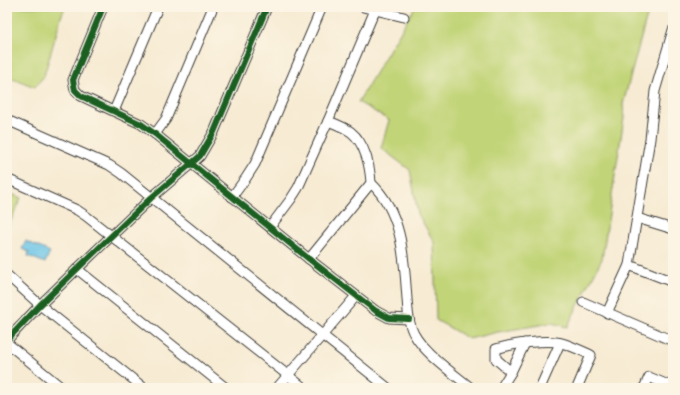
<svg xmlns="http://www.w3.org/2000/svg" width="680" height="395" font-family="Dekko,sans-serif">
  <rect width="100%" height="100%" fill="#fcf5e5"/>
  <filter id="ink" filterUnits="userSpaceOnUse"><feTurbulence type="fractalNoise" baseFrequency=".025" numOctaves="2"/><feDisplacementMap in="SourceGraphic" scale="8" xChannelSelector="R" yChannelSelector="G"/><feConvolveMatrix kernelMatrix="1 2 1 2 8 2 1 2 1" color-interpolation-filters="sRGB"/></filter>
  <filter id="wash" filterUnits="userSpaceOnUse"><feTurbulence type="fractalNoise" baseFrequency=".012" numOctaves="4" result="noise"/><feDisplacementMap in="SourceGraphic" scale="16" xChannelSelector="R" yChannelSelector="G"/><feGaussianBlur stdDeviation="0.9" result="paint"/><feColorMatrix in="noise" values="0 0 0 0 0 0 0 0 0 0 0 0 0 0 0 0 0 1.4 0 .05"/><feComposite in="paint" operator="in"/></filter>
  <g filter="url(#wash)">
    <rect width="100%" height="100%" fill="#f7ebd3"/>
    <g fill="#c1d477" stroke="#6e784a">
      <polygon points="7,7 65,7 61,17 44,76 35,87 7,76"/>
      <polygon points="415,7 650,7 645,23 623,104 624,118 602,259 567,327 551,323 498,332 469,339 436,320 434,242 418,214 410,170 381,148 389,120 358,102"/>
      <polygon points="7,192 21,198 7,230"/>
    </g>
    <polygon fill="#69c4e7" stroke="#427082" points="26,241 50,252 45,263 28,256 29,252 22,249"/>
  </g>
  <g filter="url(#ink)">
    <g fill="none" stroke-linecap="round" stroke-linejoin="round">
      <g stroke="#3d3b37" stroke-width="11">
        <g id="minor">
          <polyline points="103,7 73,80 75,90 81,96 141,124 155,134 309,259 376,311 389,318 409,319"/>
          <polyline points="363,7 404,17"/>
          <polyline points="114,111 158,7"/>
          <polyline points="7,120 109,165 121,173 388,388"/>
          <polyline points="155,134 166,119 213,7"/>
          <polyline points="7,179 77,210 86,216 304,388"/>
          <path d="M371,183c32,30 33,75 36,116 1,11 1,25 7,35 10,19 40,40 57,54"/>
          <polyline points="232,197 246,178 255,164 322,7"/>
          <polyline points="637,218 673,229"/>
          <polyline points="270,227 291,199 298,188 328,121 375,10"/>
          <path d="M309,259l62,-76c-1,-17 -6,-40 -20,-51 -7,-5 -15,-8 -23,-11"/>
          <polyline points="629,265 673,282"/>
          <polyline points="77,269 226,388"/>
          <polyline points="7,275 40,305 144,388"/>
          <polyline points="583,302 673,341"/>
          <polyline points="607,313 629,265 650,139 655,91 673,30"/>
          <polyline points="7,340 40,305 77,269 151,198 200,156 214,132 267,7"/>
          <polyline points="7,343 62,388"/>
          <path d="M511,372l-15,-13v-10c15,-5 51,-10 66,-6 10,3 20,8 29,12l-14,33"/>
          <polyline points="277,388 356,296"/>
          <polyline points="501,388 511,372 525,343"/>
          <polyline points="540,388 560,343"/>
          <polyline points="644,388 649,377 673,387"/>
        </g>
      </g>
      <use href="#minor" stroke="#fff" stroke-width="9"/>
      <g stroke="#fcf5e5" stroke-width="8">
        <g id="cycleway">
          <polyline points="103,7 73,80 75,90 81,96 141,124 155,134 309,259 376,311 389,318 409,319"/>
          <polyline points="7,340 40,305 77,269 151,198 200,156 214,132 267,7"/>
        </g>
      </g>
      <use href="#cycleway" stroke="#1b5e20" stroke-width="6"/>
    </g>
  </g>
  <rect width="680" height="395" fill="none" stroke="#fcf5e5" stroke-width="24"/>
</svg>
